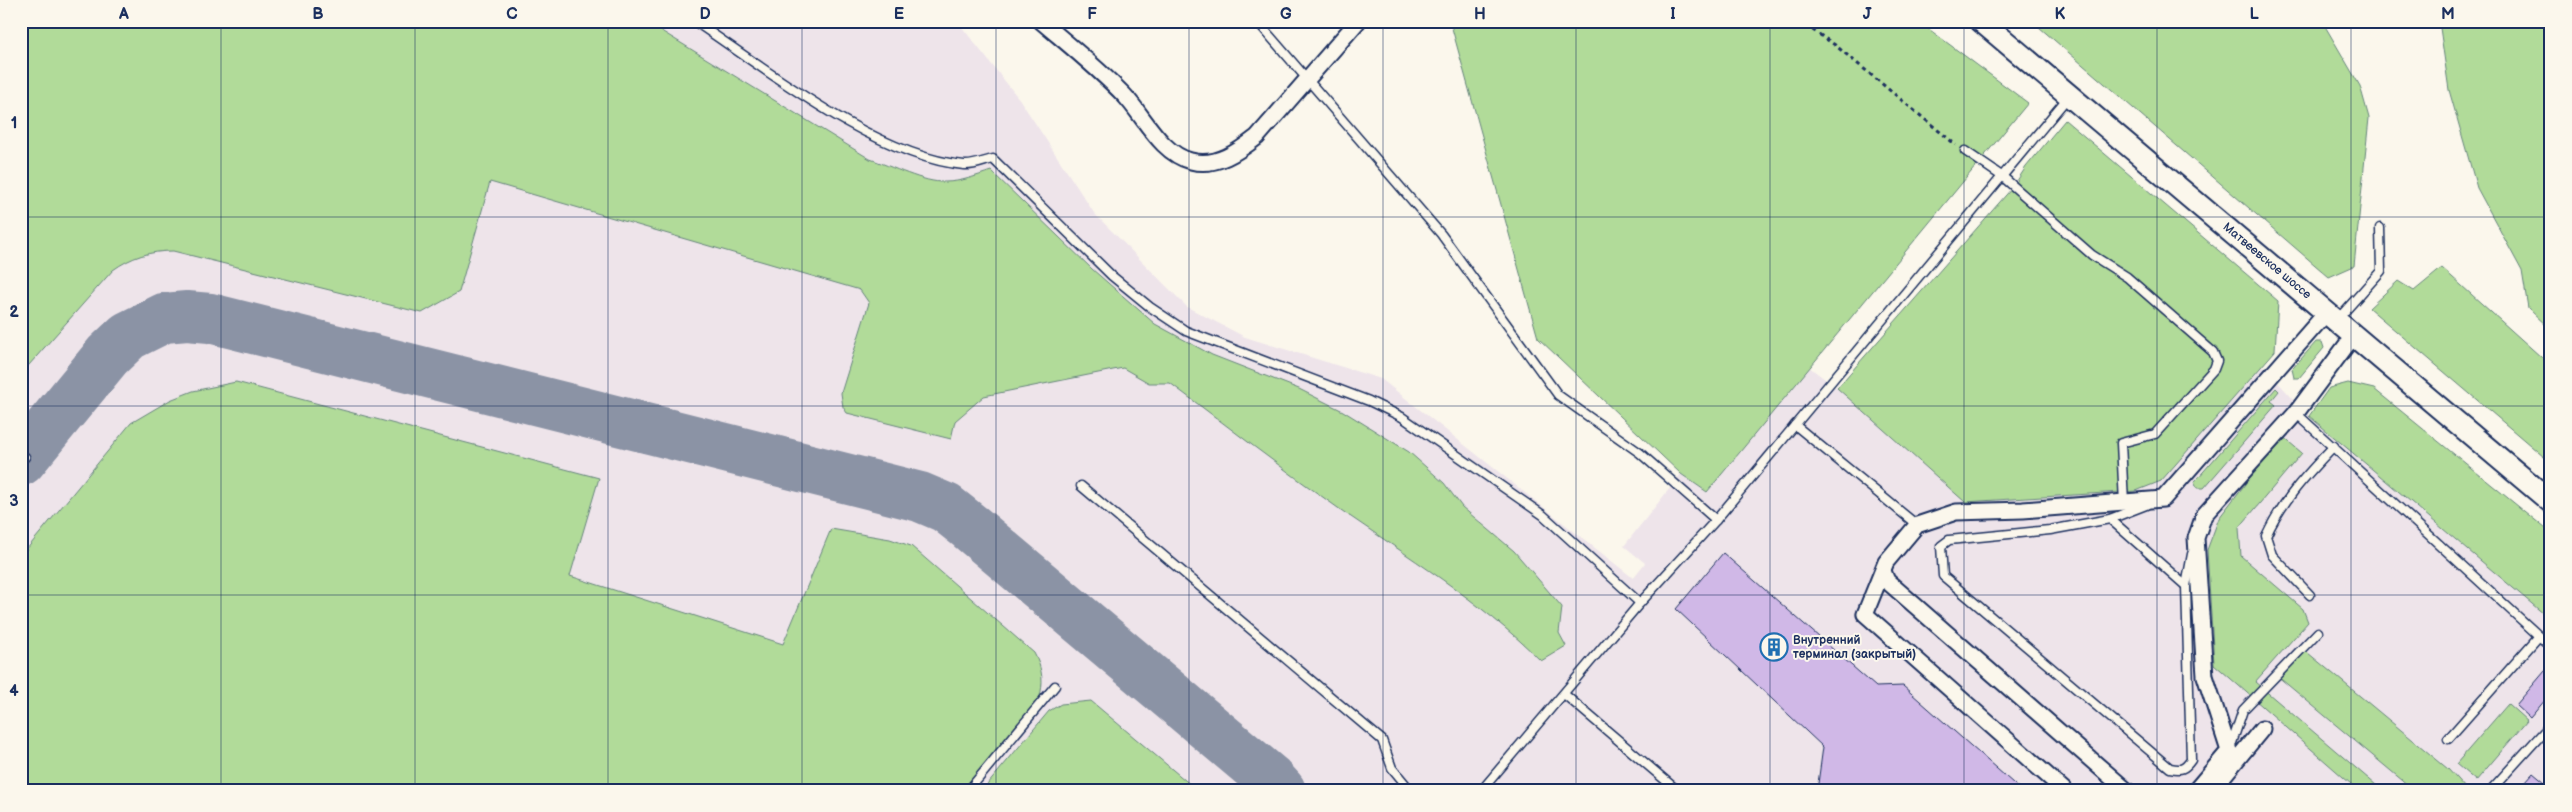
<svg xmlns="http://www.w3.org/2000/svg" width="2572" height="812" font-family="'Balsamiq Sans',sans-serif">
  <rect width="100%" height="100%" fill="#fbf7ec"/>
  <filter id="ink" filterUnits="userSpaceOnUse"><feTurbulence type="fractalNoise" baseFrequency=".02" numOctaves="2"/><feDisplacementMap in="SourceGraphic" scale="10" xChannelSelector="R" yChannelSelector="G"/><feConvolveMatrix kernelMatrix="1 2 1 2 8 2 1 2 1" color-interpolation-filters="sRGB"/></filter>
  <g filter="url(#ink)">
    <polygon fill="#eee4ea" points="21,21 957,21 1020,100 1094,213 1187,307 1245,337 1381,379 1633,578 1645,563 1624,546 1681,474 1707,492 1809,367 1837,388 2013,187 2026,167 2258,361 2309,416 2551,620 2551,791 21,791"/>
    <g fill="#b1db99" stroke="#66857c">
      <path d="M21,21h624l225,138c21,7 54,24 75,23 16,0 31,-6 46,-11l101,98 63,55 57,31 87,34 44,22 66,41 35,31 18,24 52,44 48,56 -3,26 7,13 -25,15c-60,-60 -134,-105 -203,-153 -57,-40 -112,-83 -168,-125h-21l-26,-15 -139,28 -29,25 -4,18 -104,-26 -4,-6 -2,-14 28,-90 -9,-13 -370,-108 -31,110 -37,21 -249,-62c-23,0 -42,6 -60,19l-92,104z"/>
      <polygon points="1450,21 1918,21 2028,103 1707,492 1681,474 1538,338"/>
      <polygon points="2032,21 2322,21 2360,86 2369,118 2354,266 2329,277"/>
      <polygon points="2439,21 2551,21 2551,65 2546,91 2551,122 2551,330 2528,308 2522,271 2477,188 2449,90"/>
      <polygon points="2065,120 2278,301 2275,351 2161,481 2136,491 1965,502 1837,388 2013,187 2026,167"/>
      <polygon points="2442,268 2551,366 2551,463 2369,308 2398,281 2414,291"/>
      <polygon points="2316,342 2322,342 2324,348 2299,378 2294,378 2292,369"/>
      <path d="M236,382l363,96 -29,98 213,68 48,-115 59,10 21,7 123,107c9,17 10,29 5,47l-76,91h-942v-235l110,-133 39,-23 23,-9z"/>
      <polygon points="2348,383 2374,389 2551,533 2551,620 2309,416 2329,388"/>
      <polygon points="2276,388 2279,391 2271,401 2276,405 2204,488 2197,488 2194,482 2197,479"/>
      <polygon points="2282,436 2302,453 2239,528 2241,556 2303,609 2308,622 2255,682 2383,791 2359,791 2214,664 2207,550 2219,518"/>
      <polygon points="2302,648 2448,769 2466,789 2464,791 2415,791 2276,675"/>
      <polygon points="1091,701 1198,791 982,791 1049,711 1061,704"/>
      <polygon points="2508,704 2527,721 2476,781 2456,764"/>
    </g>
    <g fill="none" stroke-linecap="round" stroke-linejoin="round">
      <polyline stroke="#8b93a5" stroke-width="50" points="21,461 108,355 128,336 164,318 187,316 210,318 920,497 946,508 970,527 1270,779 1281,791"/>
    </g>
    <g fill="#d0b8e7" stroke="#1b2f5e">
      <polygon points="1723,553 1876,687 1903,686 2022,791 1817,791 1823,747 1676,609"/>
      <polygon points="2551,664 2551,693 2530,718 2516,705"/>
      <polygon points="2533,773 2551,788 2551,791 2517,791"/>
    </g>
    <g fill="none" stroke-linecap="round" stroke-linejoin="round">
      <g stroke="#1b2f5e" stroke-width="11">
        <g id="lane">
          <path d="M694,21c73,49 183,136 270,144 9,1 20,-4 29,-6l119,117 38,31 36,24 183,70 33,16 141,98 97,88"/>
          <polyline points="1257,21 1441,234 1558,395 1640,453 1716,520"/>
          <polyline points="1965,151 2003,177 2092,255 2127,277 2213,352 2217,361 2214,369 2155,434 2121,443 2124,503"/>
          <polyline points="2337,320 2381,271 2380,228"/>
          <polyline points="2296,413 2551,647"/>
          <polyline points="1795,425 1917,525"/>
          <polyline points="21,455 25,457"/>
          <polyline points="1081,486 1382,740 1392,768 1411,791"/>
          <path d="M2146,505l-36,14 -60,11 -101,10 -8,6 2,30 227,192c11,2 14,2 21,-8l-5,-174 6,-32"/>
          <polyline points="2110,519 2186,586"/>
          <path d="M2310,595l-38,-40 -6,-19c16,-35 41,-62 68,-90"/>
          <polyline points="1564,694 1678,791"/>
          <polyline points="2448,739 2539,636"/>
          <polyline points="2230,749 2243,710 2318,632"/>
          <polyline points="968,791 1055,686"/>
          <polyline points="1481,791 1640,603 1716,520 2069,96"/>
          <polyline points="2490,791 2551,724"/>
        </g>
      </g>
      <g stroke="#1b2f5e" stroke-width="19">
        <g id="street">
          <path d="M1041,21c28,24 58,48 83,74 20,21 37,59 67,66 25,7 48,-10 66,-24l101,-116"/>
          <polyline points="1883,571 1887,581 2127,791"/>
          <polyline points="2065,791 1865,614 1886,562 1917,525 1956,512 2023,510 2163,499 2327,312"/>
          <polyline points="2195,791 2229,751 2205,676 2196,538 2204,515 2296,413 2354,335"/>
          <polyline points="2211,791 2262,729"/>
        </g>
      </g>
      <g stroke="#1b2f5e" stroke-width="25">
        <polyline id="secondary" points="1981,21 2551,502"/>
      </g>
      <polyline stroke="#1b2f5e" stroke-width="3" stroke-dasharray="4 4" stroke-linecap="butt" points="1799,21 1835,45 1956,145"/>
      <use href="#lane" stroke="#fbf7ec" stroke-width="8"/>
      <use href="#street" stroke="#fbf7ec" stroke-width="15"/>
      <use href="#secondary" stroke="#fbf7ec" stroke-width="21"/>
    </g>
  </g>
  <path fill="none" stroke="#1b2f5e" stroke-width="1" stroke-opacity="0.55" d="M221,21v770M415,21v770M608,21v770M802,21v770M996,21v770M1189,21v770M1383,21v770M1576,21v770M1770,21v770M1964,21v770M2157,21v770M2351,21v770M21,217h2530M21,406h2530M21,595h2530"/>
  <defs>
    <g id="building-ring" transform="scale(1.4375)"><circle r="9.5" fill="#fbf7ec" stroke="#1f6fb2" stroke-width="1.5"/><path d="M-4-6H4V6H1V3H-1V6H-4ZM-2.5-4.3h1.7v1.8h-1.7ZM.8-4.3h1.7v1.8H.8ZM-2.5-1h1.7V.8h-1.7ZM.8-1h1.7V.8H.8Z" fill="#1f6fb2"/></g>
  </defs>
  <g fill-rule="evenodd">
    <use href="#building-ring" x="1774" y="647"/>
  </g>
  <g text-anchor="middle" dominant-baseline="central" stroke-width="4" stroke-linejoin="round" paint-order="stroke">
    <g font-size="12" fill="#1b2f5e" stroke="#fbf7ec">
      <text transform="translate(2267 261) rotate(40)">Матвеевское шоссе</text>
    </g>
    <g font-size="12" font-weight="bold" fill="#1b2f5e" stroke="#fbf7ec" text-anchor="start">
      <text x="1793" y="640">Внутренний<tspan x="1793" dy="14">терминал (закрытый)</tspan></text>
    </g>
  </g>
  <rect width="2572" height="812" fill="none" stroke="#fbf7ec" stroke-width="55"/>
  <rect x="28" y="28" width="2516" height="756" fill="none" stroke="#1b2f5e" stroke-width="2"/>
  <g font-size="16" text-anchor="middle" font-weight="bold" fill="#1b2f5e">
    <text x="124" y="19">A</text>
    <text x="318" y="19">B</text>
    <text x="512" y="19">C</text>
    <text x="705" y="19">D</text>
    <text x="899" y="19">E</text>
    <text x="1092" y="19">F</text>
    <text x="1286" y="19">G</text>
    <text x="1480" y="19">H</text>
    <text x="1673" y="19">I</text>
    <text x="1867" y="19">J</text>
    <text x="2060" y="19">K</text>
    <text x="2254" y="19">L</text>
    <text x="2448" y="19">M</text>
    <text x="14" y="128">1</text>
    <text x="14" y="317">2</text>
    <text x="14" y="506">3</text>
    <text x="14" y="696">4</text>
  </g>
</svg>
